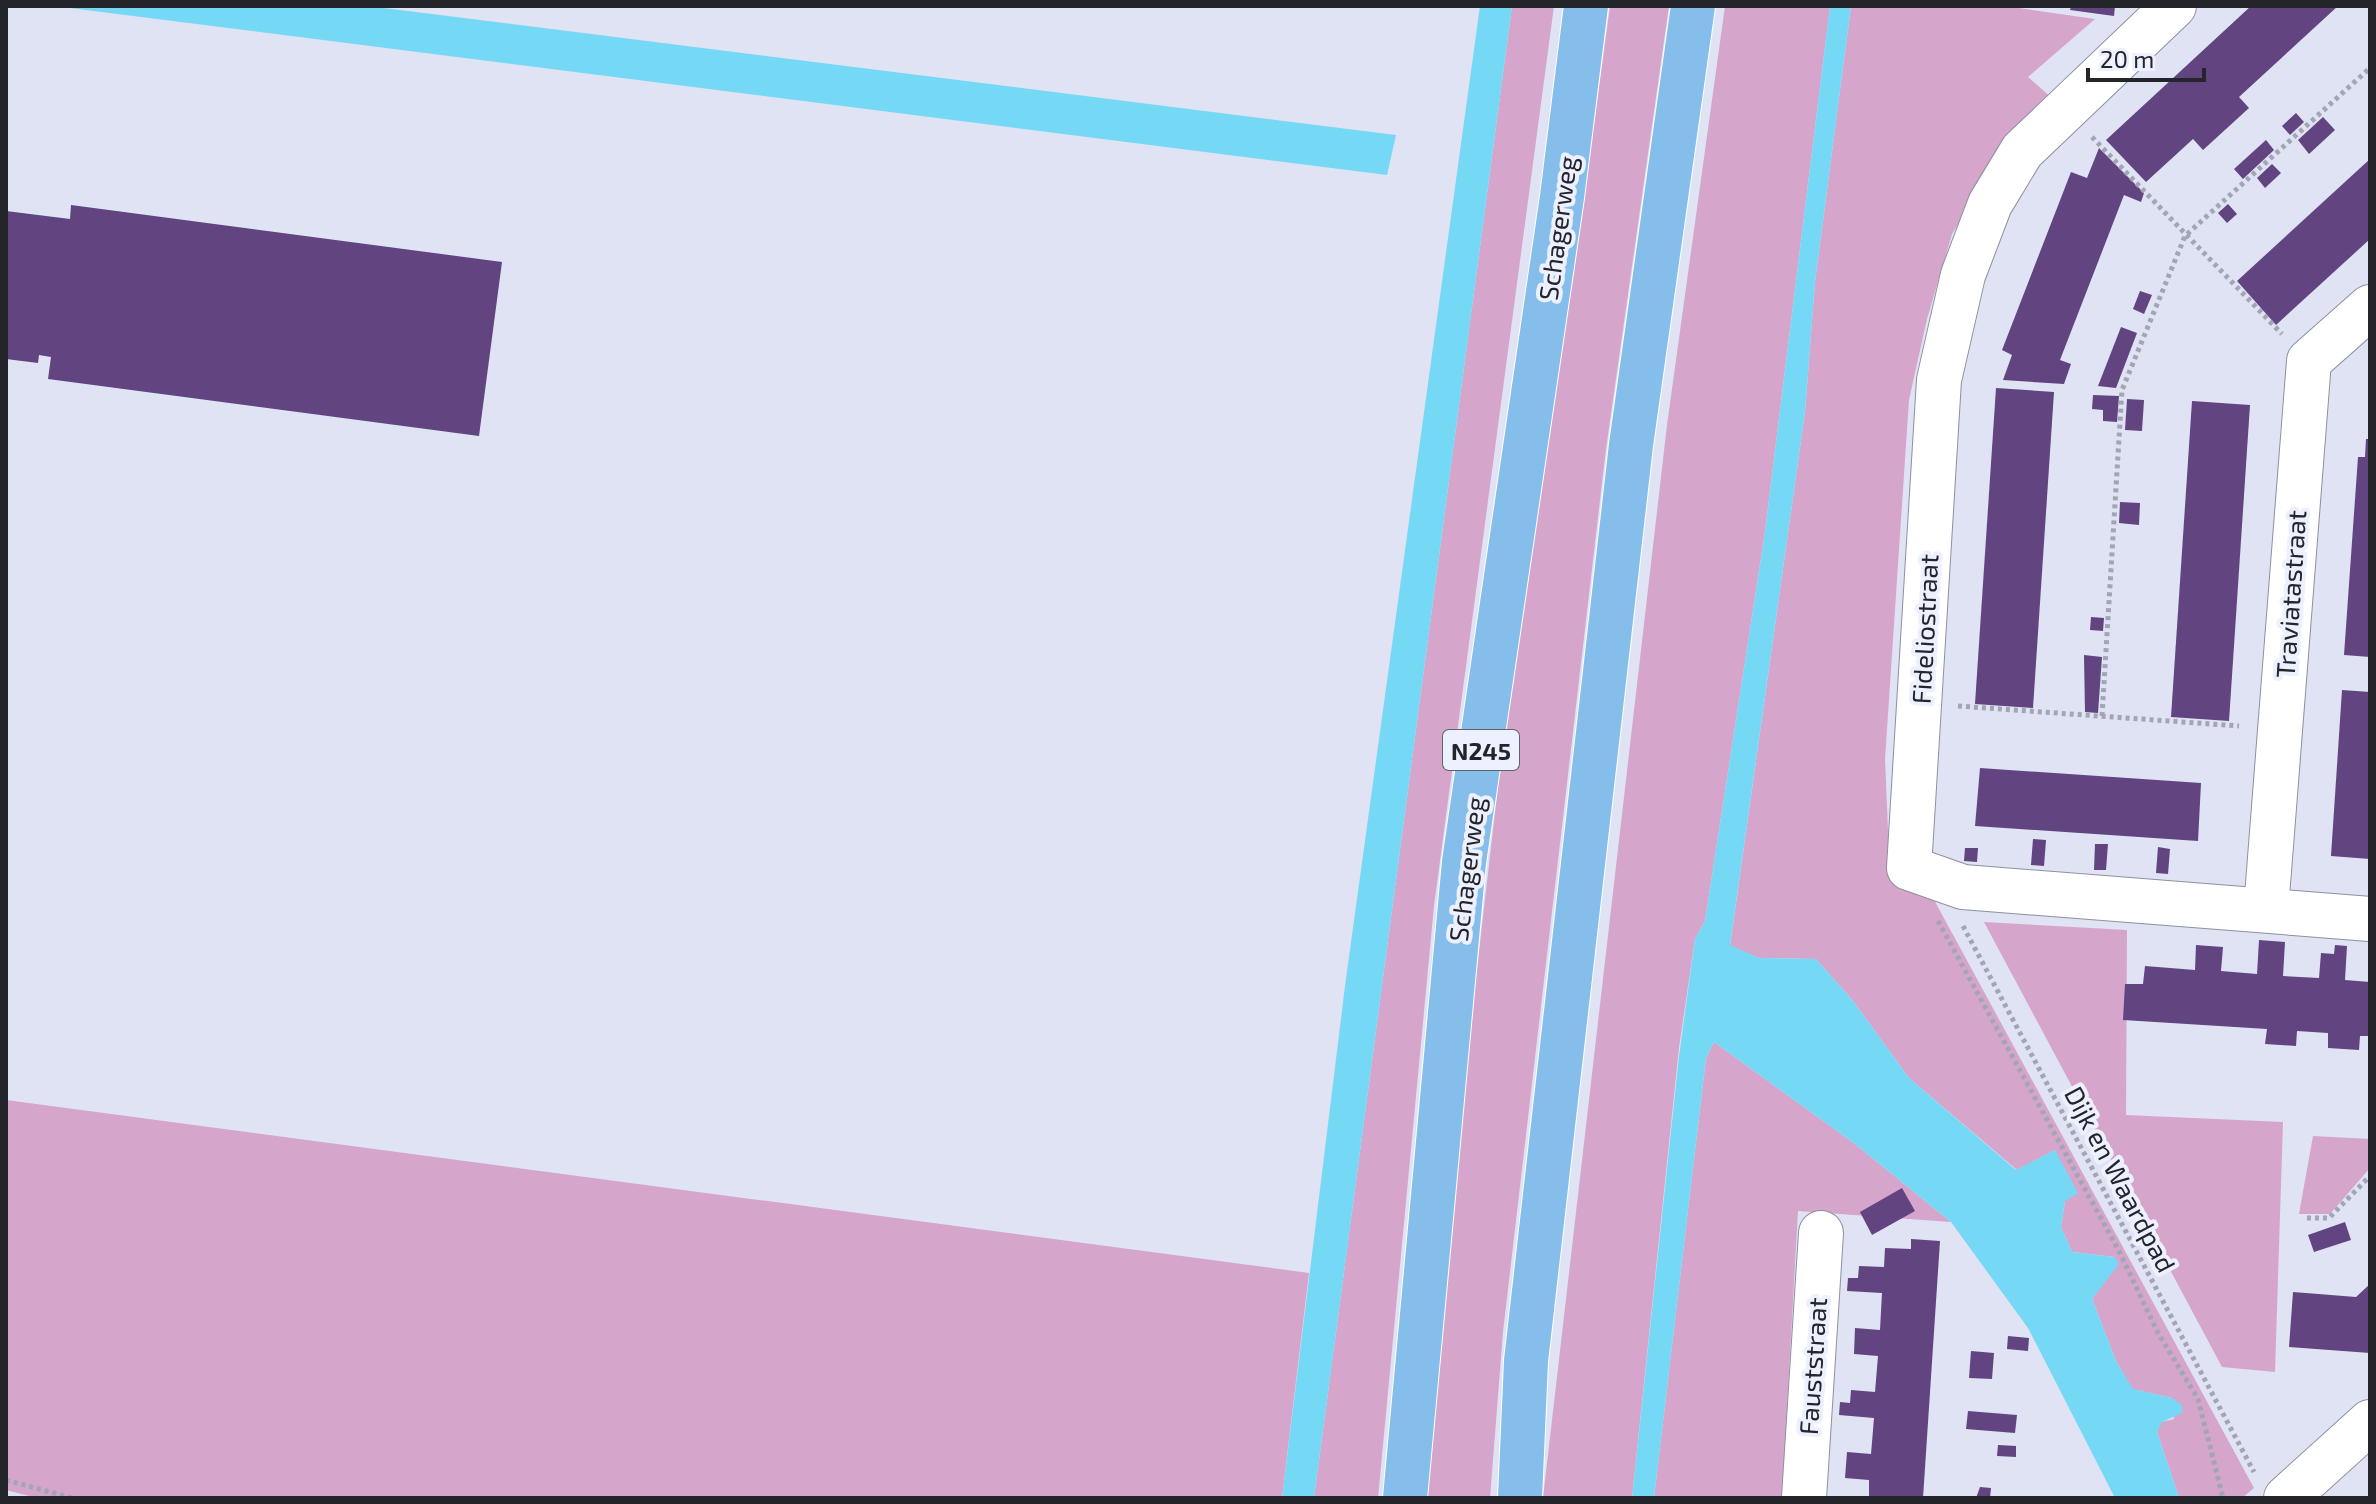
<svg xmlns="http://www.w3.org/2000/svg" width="2376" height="1504" font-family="'Exo 2',sans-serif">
  <rect width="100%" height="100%" fill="#dfe3f4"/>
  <g fill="#d6a5cb">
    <polygon points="1512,6 1554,6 1434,906 1378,1498 1314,1498"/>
    <polygon points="1610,6 1669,6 1606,449 1503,1332 1490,1498 1425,1498 1447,1230 1515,638 1574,272"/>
    <polygon points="1725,6 1830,6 1765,532 1705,921 1695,939 1679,1048 1632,1498 1543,1498 1667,425"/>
    <polygon points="1851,6 2005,6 2095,19 2028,77 2052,98 2008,145 1952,234 1927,319 1909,400 1885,759 1889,853 1933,898 2254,1488 2242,1498 2179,1498 2157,1432 2161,1422 2174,1419 2172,1398 2132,1389 2116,1361 2092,1299 2115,1257 2072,1252 2061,1227 2065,1201 2055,1150 2017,1170 1909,1078 1853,1001 1816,959 1759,958 1730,946 1805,412 1815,282"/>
    <polygon points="1984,922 2127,930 2126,1115 2283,1122 2275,1372 2222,1367"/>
    <polygon points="1714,1042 1855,1144 1951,1222 1798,1211 1782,1498 1654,1498 1706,1058"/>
    <polygon points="6,1100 1309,1273 1282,1498 37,1498 6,1490"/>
    <polygon points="2313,1136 2370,1139 2370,1168 2330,1214 2299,1214"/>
  </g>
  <g fill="#75d9f5">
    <polygon points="54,6 368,6 1396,135 1387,175"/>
    <polygon points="1480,6 1512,6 1314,1498 1282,1498 1345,986"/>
    <polygon points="1830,6 1851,6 1815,282 1805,412 1730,945 1759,958 1816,959 1853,1001 1909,1078 2016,1170 2055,1150 2078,1193 2065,1201 2061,1227 2072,1252 2115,1257 2119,1264 2092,1299 2116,1361 2133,1389 2172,1398 2182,1405 2182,1413 2162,1422 2157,1432 2179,1498 2115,1498 2028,1328 1951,1222 1855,1144 1714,1042 1706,1058 1654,1498 1632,1498 1679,1056 1695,939 1705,921 1765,532"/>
  </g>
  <g fill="#614480">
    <polygon points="2071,6 2115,6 2114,16 2070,10"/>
    <polygon points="2251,6 2338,6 2239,97 2249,108 2203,150 2193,139 2146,182 2106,140"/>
    <polygon points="2296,113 2304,122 2290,135 2282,126"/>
    <polygon points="2323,117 2335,130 2309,154 2298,140"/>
    <polygon points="2266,140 2274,150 2243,179 2234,169"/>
    <polygon points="2099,148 2144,193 2141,202 2124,195 2060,360 2071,364 2064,384 2003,380 2012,355 2002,350 2071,172 2087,178"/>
    <polygon points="2370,159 2370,239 2276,325 2237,281"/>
    <polygon points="2272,164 2281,173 2265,188 2257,178"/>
    <polygon points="2228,204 2237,214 2227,223 2218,213"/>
    <polygon points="71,205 502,262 479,436 48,379 51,357 39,355 38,363 6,359 6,211 70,219"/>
    <polygon points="2140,291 2152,295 2144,314 2133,309"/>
    <polygon points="2121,327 2137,333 2116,388 2098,386"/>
    <polygon points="1996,388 2054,392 2033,708 1975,704"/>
    <polygon points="2093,395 2119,396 2117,422 2103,421 2103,410 2092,409"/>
    <polygon points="2127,399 2144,400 2142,431 2125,430"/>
    <polygon points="2192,401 2250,405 2229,721 2171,717"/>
    <polygon points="2366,439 2370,439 2370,657 2344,655 2358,457 2365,457"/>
    <polygon points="2120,502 2140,503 2139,525 2119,523"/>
    <polygon points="2091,617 2104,618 2103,631 2090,630"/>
    <polygon points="2084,655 2102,657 2098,713 2085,712"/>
    <polygon points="2342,690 2370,692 2370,859 2331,856"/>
    <polygon points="1980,768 2201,783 2198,841 1975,826"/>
    <polygon points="2033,839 2046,840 2044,866 2031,865"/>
    <polygon points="2095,844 2108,844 2106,870 2094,870"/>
    <polygon points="2158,847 2170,849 2168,874 2156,873"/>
    <polygon points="1965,848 1978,848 1977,862 1964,861"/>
    <polygon points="2259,940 2285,942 2283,976 2319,978 2321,953 2334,954 2335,945 2347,946 2345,980 2370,982 2370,1036 2360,1036 2359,1050 2328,1048 2328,1033 2297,1031 2296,1046 2265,1044 2267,1029 2123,1020 2125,984 2143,984 2145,966 2195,970 2196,945 2209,946 2223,947 2221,971 2257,974"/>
    <polygon points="1902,1188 1915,1211 1872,1235 1860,1212"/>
    <polygon points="2345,1222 2351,1240 2314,1252 2308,1235"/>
    <polygon points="1911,1239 1940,1241 1923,1498 1869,1498 1869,1480 1845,1478 1847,1452 1871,1454 1874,1418 1839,1415 1840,1402 1850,1403 1851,1390 1875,1392 1878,1356 1854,1354 1855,1328 1880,1330 1882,1293 1847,1291 1848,1278 1858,1278 1859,1266 1884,1267 1885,1248 1911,1249"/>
    <polygon points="2370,1284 2370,1353 2289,1347 2293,1292 2356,1297"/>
    <polygon points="2008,1336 2029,1338 2028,1351 2007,1349"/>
    <polygon points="1971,1351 1994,1353 1992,1379 1969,1378"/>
    <polygon points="1968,1411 2017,1415 2015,1433 1966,1429"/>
    <polygon points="1998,1445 2016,1446 2016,1457 1997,1456"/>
    <polygon points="1980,1487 1991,1488 1990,1498 1976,1498"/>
  </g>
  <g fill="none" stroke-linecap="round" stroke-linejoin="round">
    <g stroke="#8d90a0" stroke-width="46">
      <g id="minor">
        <polyline points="2174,6 2022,151 1990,204 1963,275 1939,380 1909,868 1963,887 2370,919"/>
        <polyline points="2266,909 2309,361 2370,307"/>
        <polyline points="1804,1498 1821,1233"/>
        <polyline points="2286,1498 2370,1422"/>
      </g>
    </g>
    <g stroke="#fff" stroke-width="46">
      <g id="major">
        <polyline points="1405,1498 1464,862 1562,197 1586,6"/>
        <polyline points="1520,1498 1526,1361 1631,445 1693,6"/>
      </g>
    </g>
    <g stroke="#a2a5b3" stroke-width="5" stroke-dasharray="4 4" stroke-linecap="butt">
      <polyline points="2092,137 2282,334"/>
      <polyline points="1958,706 2239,726"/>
      <polyline points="2102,716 2122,390 2185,236 2370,68"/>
      <polyline points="1938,921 2119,1251 2158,1333 2198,1399 2223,1498"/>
      <polyline points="1963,926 2254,1472"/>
      <polyline points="2307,1218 2329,1218 2370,1176"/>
      <polyline points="6,1480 72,1498"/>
    </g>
    <use href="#minor" stroke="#fff" stroke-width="44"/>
    <use href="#major" stroke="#85beeb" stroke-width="44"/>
  </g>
  <g text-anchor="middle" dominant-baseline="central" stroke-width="8" stroke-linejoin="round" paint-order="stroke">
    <rect fill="#edf0fe" stroke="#60626a" stroke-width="2" x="1443" y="730" width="76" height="40" rx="6"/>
    <g font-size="24" font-weight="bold" fill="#23252b">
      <text x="1481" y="750">N245</text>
    </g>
    <g font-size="26" fill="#23252b" stroke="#edf0fe">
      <text transform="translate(1557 228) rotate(-82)">Schagerweg</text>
      <text transform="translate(2290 594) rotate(-86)">Traviatastraat</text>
      <text transform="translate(1924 629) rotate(-87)">Fideliostraat</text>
      <text transform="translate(1466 869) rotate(-83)">Schagerweg</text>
      <text transform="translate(2121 1179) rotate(62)">Dijk en Waardpad</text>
      <text transform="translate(1812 1366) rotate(-86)">Fauststraat</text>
    </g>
  </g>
  <rect width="2376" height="1504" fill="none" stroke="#23252b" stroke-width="16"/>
  <path d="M2088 68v12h116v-12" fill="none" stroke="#23252b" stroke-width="4"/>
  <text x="2100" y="68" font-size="24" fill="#23252b" stroke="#edf0fe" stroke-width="6" paint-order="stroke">20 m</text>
</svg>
